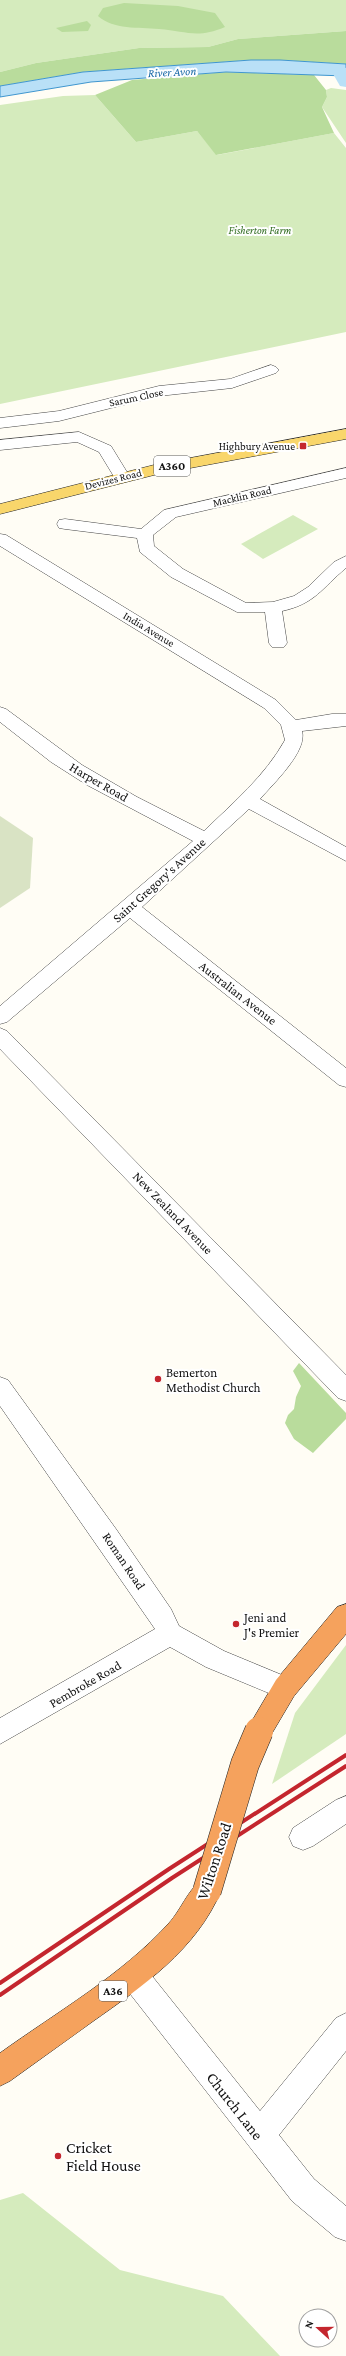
<svg xmlns="http://www.w3.org/2000/svg" width="346" height="2356" font-family="'Crimson Pro',serif">
  <rect width="100%" height="100%" fill="#fffdf5"/>
  <g fill="#d5ebbd">
    <polygon points="0,0 346,0 346,31 238,39 208,47 139,48 36,63 0,72"/>
    <polygon points="331,88 346,90 346,143 322,107 327,97 326,90"/>
    <polygon points="95,95 136,142 197,131 217,155 334,133 346,148 346,332 0,404 0,105 63,96"/>
    <polygon points="293,515 318,529 263,559 241,544"/>
    <polygon points="346,1645 346,1734 272,1784 295,1713"/>
    <polygon points="23,2193 120,2270 223,2296 280,2356 0,2356 0,2200"/>
  </g>
  <g fill="#b9dc9c">
    <path d="M124,3l54,3 37,7 10,14c-28,12 -39,4 -66,2 -21,-2 -45,1 -61,-13l5,-8z"/>
    <polygon points="87,21 91,25 88,31 62,32 56,28"/>
    <polygon points="346,31 346,64 280,60 251,60 83,72 0,86 0,72 36,63 139,48 208,47 238,39"/>
    <polygon points="226,72 314,75 326,90 327,97 322,107 334,133 216,155 197,131 136,142 95,95 132,80"/>
    <polygon points="299,1363 346,1413 346,1419 313,1453 294,1439 285,1423 288,1415 294,1409 296,1397 301,1386 293,1371"/>
  </g>
  <polygon fill="#d9e3c4" points="0,816 33,838 30,888 0,908"/>
  <polygon fill="#b9e0f7" stroke="#3f96cf" points="251,60 280,60 346,64 346,76 226,72 91,82 0,97 0,86 83,72"/>
  <g fill="none" stroke-linecap="round" stroke-linejoin="round">
    <polygon fill="#b9e0f7" fill-rule="evenodd" points="341,67 346,68 346,87 340,86 332,72 335,68"/>
    <g stroke="#444" stroke-width="1">
      <g id="minor">
        <polygon points="271,365 276,367 279,370 276,373 232,388 159,396 59,421 0,428 0,418 59,411 159,386 230,379"/>
        <polygon points="79,432 111,446 130,477 128,480 116,480 99,452 77,442 0,450 0,440"/>
        <path d="M346,468v10l-170,39 -23,18 1,11 29,23 63,34 27,-1 21,-6 14,-9 26,-25 12,-6v12c-24,20 -31,36 -64,43l5,32 -3,4h-12l-3,-4 -4,-31h-28l-66,-35 -31,-25 -3,-14 -72,-9 -6,-1 -2,-4 2,-4 6,-1 76,10 23,-19z"/>
        <path d="M0,534l6,1 270,165 20,20 36,-6h14v12l-44,5c6,20 -29,53 -42,68l86,48v14l-97,-52 -107,98 204,161v19l-7,-2 -209,-167 -123,104 -7,2v-18l193,-165 -106,-56 -36,-23 -51,-40v-15l6,2 76,56 55,32 67,34c29,-28 61,-55 81,-91l-4,-15 -17,-17 -264,-162z"/>
        <polygon points="0,1028 7,1031 346,1375 346,1401 338,1398 0,1049"/>
        <polygon points="0,1377 8,1380 116,1529 171,1609 179,1626 224,1651 294,1680 298,1688 294,1696 285,1700 276,1696 206,1667 170,1647 0,1744 0,1718 155,1629 0,1406"/>
        <polygon points="346,1796 346,1824 313,1846 303,1850 293,1846 289,1837 293,1828 336,1800"/>
        <polygon points="134,1962 144,1966 260,2111 336,2018 346,2013 346,2051 279,2135 314,2179 346,2206 346,2241 335,2237 292,2201 124,1986 120,1976 124,1966"/>
      </g>
    </g>
    <g stroke="#222" stroke-width="1">
      <polygon id="major" points="346,429 346,439 158,474 0,514 0,504 158,464"/>
    </g>
    <g stroke="#222" stroke-width="1">
      <g id="highway">
        <polygon points="346,1604 346,1634 294,1696 268,1740 259,1743 250,1740 246,1731 276,1680 337,1607"/>
        <path d="M207,1877l10,4 4,10c-25,59 -78,95 -129,131 -27,20 -55,39 -82,59l-10,5v-33c57,-41 122,-78 169,-130 13,-14 21,-39 38,-46z"/>
      </g>
    </g>
    <use href="#minor" fill="#fff" fill-rule="evenodd"/>
    <use href="#major" fill="#f9d66b" fill-rule="evenodd"/>
    <use href="#highway" fill="#f5a25d" fill-rule="evenodd"/>
    <g stroke="#c4262e" stroke-width="4">
      <polyline points="0,1983 169,1869 346,1755"/>
      <polyline points="0,1995 172,1878 346,1766"/>
    </g>
    <g stroke="#222" stroke-width="29" stroke-linecap="butt">
      <polyline id="highway-bridge" points="207,1891 245,1764 259,1731"/>
    </g>
    <use href="#highway-bridge" stroke="#f5a25d" stroke-width="28"/>
  </g>
  <g fill="#c4262e" stroke="#fff" stroke-width="1.5">
    <rect x="299" y="442" width="8" height="8" rx="2"/>
    <circle cx="158" cy="1379" r="4"/>
    <circle cx="236" cy="1624" r="4"/>
    <circle cx="58" cy="2156" r="4"/>
  </g>
  <g text-anchor="middle" dominant-baseline="central" stroke-width="4" stroke-linejoin="round" paint-order="stroke">
    <g font-size="11" font-style="italic" fill="#2f6b1f" stroke="#fff">
      <text x="260" y="230">Fisherton Farm</text>
    </g>
    <g font-size="11" fill="#111" stroke="#fff">
      <text transform="translate(136 397) rotate(-12)">Sarum Close</text>
      <text transform="translate(113 479) rotate(-14)">Devizes Road</text>
      <text transform="translate(242 496) rotate(-13)">Macklin Road</text>
      <text transform="translate(149 629) rotate(31)">India Avenue</text>
    </g>
    <g font-size="11" fill="#111" stroke="#fff" text-anchor="end">
      <text x="295" y="446">Highbury Avenue</text>
    </g>
    <g font-size="12" font-style="italic" fill="#1768a6" stroke="#fff">
      <text transform="translate(172 72) rotate(-3)">River Avon</text>
    </g>
    <g fill="#fff" stroke="#585858" stroke-width="1">
      <rect x="154" y="456" width="36" height="20" rx="3"/>
      <rect x="99" y="1981" width="28" height="20" rx="3"/>
    </g>
    <g font-size="12" font-weight="bold" fill="#111">
      <text x="172" y="466">A360</text>
      <text x="113" y="1991">A36</text>
    </g>
    <g font-size="13" fill="#111" stroke="#fff">
      <text transform="translate(99 782) rotate(30)">Harper Road</text>
      <text transform="translate(159 880) rotate(-42)">Saint Gregory's Avenue</text>
      <text transform="translate(238 993) rotate(38)">Australian Avenue</text>
      <text transform="translate(173 1213) rotate(46)">New Zealand Avenue</text>
      <text transform="translate(124 1561) rotate(56)">Roman Road</text>
      <text transform="translate(85 1684) rotate(-30)">Pembroke Road</text>
    </g>
    <g font-size="13" fill="#111" stroke="#fff" text-anchor="start">
      <text x="166" y="1372">Bemerton<tspan x="166" dy="15">Methodist Church</tspan></text>
      <text x="244" y="1617">Jeni and<tspan x="244" dy="15">J's Premier</tspan></text>
    </g>
    <g font-size="16" fill="#111" stroke="#fff">
      <text transform="translate(214 1861) rotate(-72)">Wilton Road</text>
      <text transform="translate(235 2106) rotate(52)">Church Lane</text>
    </g>
    <g font-size="16" fill="#111" stroke="#fff" text-anchor="start">
      <text x="66" y="2147">Cricket<tspan x="66" dy="18">Field House</tspan></text>
    </g>
  </g>
  <g transform="translate(318 2328) rotate(291)"><circle r="19" fill="#ffffff" stroke="#a0a0a0"/>
  <path d="M0-3L7 15L0 10L-7 15Z" fill="#c4262e"/>
  <text y="-6" font-size="11" font-weight="bold" text-anchor="middle" fill="#111111">N</text>
  </g>
</svg>
